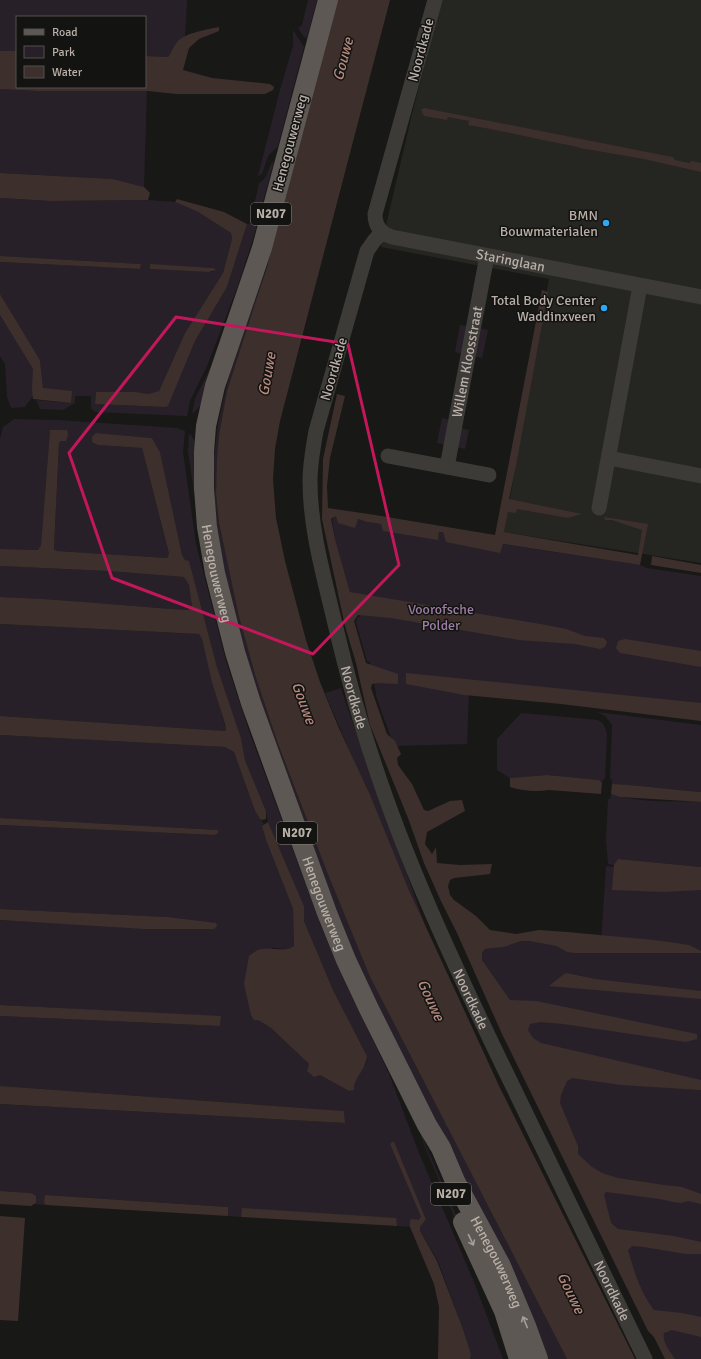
<svg xmlns="http://www.w3.org/2000/svg" width="701" height="1359" font-family="Signika,sans-serif">
  <rect width="100%" height="100%" fill="#181816"/>
  <polygon fill="#252522" points="441,0 701,0 701,563 504,532 549,279 381,247 412,114"/>
  <g fill="#282029" fill-rule="evenodd">
    <path d="M0,0h187l-2,36c-12,7 -10,12 -17,21l-23,-1v-39h-128v34h-17z"/>
    <polygon points="308,0 317,0 307,38 304,37 298,28 302,25"/>
    <polygon points="293,30 304,47 278,146 268,156 262,174 258,176 280,90 293,46"/>
    <polygon points="0,89 37,91 147,91 144,187 113,179 0,173"/>
    <path d="M274,161l-22,81 -15,46 -30,78 -17,35 -3,15 -92,-4 -4,-4v-12h-16v7l-12,7 -23,-1 -4,-9 35,3 -28,-15 -3,-28 -40,-66v-32l140,7 1,-5 -141,-8v-58l51,3 97,-1 27,2 23,10 33,21 1,6 -9,34 -38,60 -26,58 -11,3 -12,-2h-40l-1,12 69,3 4,-2 27,-64 32,-54 20,-63h3l9,-41c11,-6 7,-15 15,-22zM150,265l63,3v4l-63,-3z"/>
    <polygon points="277,229 255,307 227,391 219,435 216,494 219,523 239,617 256,678 278,744 327,872 370,977 567,1359 546,1359 464,1181 347,946 262,715 226,583 217,529 215,504 214,460 218,424 230,371"/>
    <polygon points="0,315 33,369 33,396 25,407 11,408 7,397 5,364 0,356"/>
    <polygon points="460,325 468,326 463,354 455,352"/>
    <polygon points="479,328 488,330 482,358 474,356"/>
    <polygon points="211,367 212,367 201,405 192,414 195,399"/>
    <polygon points="442,418 450,420 446,445 437,443"/>
    <polygon points="14,419 57,420 177,428 185,431 183,452 196,544 226,661 249,731 321,926 346,984 389,1074 419,1153 474,1282 503,1359 470,1359 471,1354 463,1329 438,1261 420,1231 420,1227 426,1218 393,1142 390,1144 421,1217 418,1220 411,1220 410,1227 397,1226 395,1218 241,1214 241,1217 228,1216 228,1207 46,1195 44,1203 46,1205 34,1204 36,1203 31,1193 0,1191 0,1104 345,1123 344,1111 0,1086 0,1016 220,1026 221,1017 0,1005 0,920 59,923 167,917 0,909 0,825 214,835 217,830 0,818 0,735 225,747 234,752 255,811 264,824 262,826 266,840 293,909 294,947 289,949 272,948 258,1020 271,1028 309,1064 307,1071 320,1075 349,1091 354,1090 358,1074 366,1064 367,1056 333,990 304,921 304,906 268,822 266,811 245,760 241,738 217,667 189,562 185,560 182,556 160,452 152,438 96,433 98,445 142,448 169,555 167,558 57,551 54,549 59,443 61,441 50,431 41,545 38,550 0,549 0,439 3,427"/>
    <polygon points="460,428 469,430 465,449 457,447"/>
    <polygon points="189,434 191,435 195,442 196,506 188,451"/>
    <polygon points="336,515 357,519 367,522 381,524 438,538 439,532 444,532 501,547 502,544 640,565 647,568 701,576 701,711 469,689 467,744 394,746 377,699 370,662 367,661 356,622 358,617 360,617 355,593 350,592 335,539 332,520"/>
    <path d="M0,566l108,5 77,6 4,8 3,22 -4,3c-63,-4 -125,-11 -188,-13z"/>
    <polygon points="0,624 199,634 202,639 226,730 225,731 0,716"/>
    <polygon points="341,688 346,704 426,928 408,888 325,693"/>
    <path d="M597,712l104,13v67c-30,-2 -59,-7 -89,-8v-5h-2l2,-54 -7,-9z"/>
    <path d="M521,713l77,7c6,3 8,8 9,15l-2,44h-2l-1,4 -3,-3 -52,-5 -37,3 -13,-8v-31z"/>
    <path d="M611,794c28,9 61,7 90,8v65l-83,-8 -4,6 -6,-1 -2,-24 2,-41h2z"/>
    <path d="M606,866l95,10v483h-32l-187,-399v-7l3,-4 19,-2 17,-6h8l27,5 11,6 90,1 -56,-10zM567,973l29,6 103,12 -140,-13z"/>
    <polygon points="410,1103 426,1146 490,1294 498,1321 425,1147"/>
  </g>
  <g fill="#3d2f2c">
    <polygon points="337,0 390,0 280,421 275,449 273,479 276,518 285,561 306,640 320,682 338,726 370,795 408,888 500,1088 635,1359 567,1359 370,977 327,872 278,744 256,678 239,617 219,523 216,494 217,460 219,435 227,391 267,267"/>
    <path d="M219,27v4l-20,8 -10,9 -6,22 29,8 58,6 4,3 -1,3 -8,4h-88l-30,-3h-110l-37,-2v-38h17v36h128v-31l23,1c4,-5 5,-11 10,-16 7,-8 31,-12 41,-14z"/>
    <path d="M424,108l238,47 11,2 2,3 14,3 3,-2 9,2v9l-57,-13 -64,-11 -2,-1c-37,-7 -73,-16 -110,-22l1,-4 -21,-4 -1,3 -23,-4 -3,-6z"/>
    <polygon points="0,173 113,179 144,187 150,193 148,200 51,201 0,198"/>
    <polygon points="177,199 224,212 247,224 227,287 195,341 168,406 164,407 95,404 96,392 136,392 148,394 159,391 185,333 223,273 232,239 231,233 198,212 175,202"/>
    <polygon points="0,256 141,264 140,269 0,262"/>
    <polygon points="150,264 213,268 216,270 209,272 150,269"/>
    <path d="M542,290l6,2 -32,174 -7,33 73,15 -14,4 -51,-9 -1,4 -8,-1 -4,20 134,23 4,-25 -30,-10h-7l-1,-3 44,7 -8,41 -137,-21 -3,9 -54,-11 -3,-10h-4l-1,8 -55,-9 -2,-7 -14,-2 -9,-3 -3,9 -17,-5 -2,-7 -5,3 4,20 15,53 196,33 20,4 19,7 19,2 3,4 -2,5 -5,2 -25,-5 -56,-4 -128,-22 -33,-3 -4,6 12,42 32,11v10l-21,-1 -5,1 -1,4 16,46 8,7 6,13 -4,4 1,7 14,19 12,26 4,1 22,-10 12,-1 3,11 -38,21 -2,12 7,10 4,-7 1,16 23,2 32,-1 -2,10 -36,4 -4,2 -2,6 2,9 4,5 22,16 14,14 26,4 23,-4 28,2 87,8 35,5 12,6v2h-126l-8,-1 -11,-6 -27,-5h-8l-17,6 -19,2 -3,4v7l28,40 26,1 161,33v5l-11,3 -123,-18 -23,-2 -10,2 -2,6 5,8 8,5 160,37v10l-80,-5 -49,-7 -5,3 -6,14 -1,8 18,43v8l14,13 10,6 16,5 46,7 18,2 19,7v10l-13,-3 -7,2 -8,-1 -13,-3 -54,-7 -2,3 7,28 7,6 56,7 27,6v12h-15l-42,-7 -12,-1 -4,4c6,21 12,42 26,60l28,3 19,4v20l-29,-7 -8,3c-2,9 6,18 11,26h-10l-11,-22 -6,-6 -146,-297 -45,-101 -17,-34 -16,-36 -16,-45 -38,-93 -14,-62 -11,-37 -23,-107 1,-60 14,-65 8,2 -15,62 -3,28 1,22 47,7 120,20z"/>
    <polygon points="0,294 40,360 43,388 72,391 71,403 33,399 32,390 33,369 0,315"/>
    <path d="M50,430h17l1,5 -2,6h-5l-2,2 -5,106 3,2 110,7 2,-4 -27,-106 -44,-3 -6,-3v-5l4,-4 56,5 8,14 22,103 3,5 4,1 28,106 24,71 4,22 21,51v8l-4,1 -2,-1 -5,-8 -21,-59 -9,-5 -225,-12v-19l225,15 1,-1 -1,-6 -13,-42 -10,-43 -3,-5 -199,-10v-27c63,2 125,9 188,13l4,-3 -3,-22 -5,-8 -76,-6 -108,-5v-17l38,1 3,-5z"/>
    <polygon points="652,556 701,565 701,573 651,565"/>
    <polygon points="625,639 701,651 701,667 620,653 616,648 618,641"/>
    <polygon points="406,673 701,703 701,721 561,704 464,695 406,684"/>
    <path d="M547,775l52,5 3,3 -1,11 -52,-4c-12,2 -27,1 -39,-3v-9z"/>
    <path d="M612,784c30,1 59,6 89,8v10l-81,-5 -9,-3z"/>
    <polygon points="0,818 218,830 218,833 214,835 0,825"/>
    <path d="M268,822l36,84v15l29,69 34,66c-1,14 -12,19 -13,34l-5,1 -29,-16 -6,2 -7,-6 2,-7 -38,-36 -13,-8h-4l-3,-5 -7,-31 5,-28c3,-2 6,-5 9,-6 11,-4 26,3 36,-4l-1,-37 -27,-69 -4,-14z"/>
    <polygon points="618,859 701,867 701,890 664,892 612,890 614,865"/>
    <polygon points="0,909 167,917 216,923 217,926 214,929 145,929 0,920"/>
    <polygon points="567,973 596,979 701,991 701,999 549,986 564,974"/>
    <polygon points="0,1005 221,1016 220,1026 0,1016"/>
    <polygon points="0,1086 344,1111 345,1123 0,1104"/>
    <polygon points="392,1142 394,1142 426,1219 420,1227 420,1231 437,1261 463,1329 471,1354 470,1359 438,1359 439,1307 434,1284 410,1227 410,1220 413,1219 418,1220 421,1217 390,1144"/>
    <polygon points="0,1191 31,1193 36,1196 36,1203 31,1206 0,1204"/>
    <polygon points="45,1195 228,1207 228,1216 46,1205 44,1203"/>
    <polygon points="242,1208 396,1218 397,1226 241,1217"/>
    <polygon points="0,1216 25,1218 18,1321 0,1320"/>
  </g>
  <g fill="none" stroke-linecap="round" stroke-linejoin="round">
    <g stroke="#3d3b37" stroke-width="15">
      <path id="s1" d="M435,0l-60,214c0,12 6,20 17,23l309,60"/>
      <path id="s2" d="M382,232l-8,9 -7,10 -51,180c-3,17 -6,33 -6,50 0,50 15,99 26,147 11,46 23,91 38,135 33,101 79,199 125,295 48,100 98,200 146,301"/>
      <polyline points="388,456 489,475"/>
      <polyline points="609,458 701,476"/>
      <path id="s3" d="M447,467l40,-211"/>
      <polyline points="599,508 640,286"/>
    </g>
    <g stroke="#5d5853" stroke-width="20">
      <path id="s4" d="M328,0l-66,248 -47,138 -9,40 -2,26v36l3,39 8,46 20,79 16,51 76,210 19,47 23,49 58,116 14,23 14,33 46,85 25,60 12,33"/>
      <polyline points="463,1222 504,1311 519,1359"/>
    </g>
  </g>
  <defs><path id="oneway-shaft" d="M-6 0H5M1.5-3L5.5 0L1.5 3" fill="none" stroke-width="1.6" stroke-linecap="round" stroke-linejoin="round"/></defs>
  <g stroke="#a79e97">
    <use href="#oneway-shaft" transform="translate(471 1240) rotate(65)"/>
    <use href="#oneway-shaft" transform="translate(525 1322) rotate(-112)"/>
  </g>
  <path fill="none" stroke="#c2185b" stroke-width="3" stroke-linejoin="round" d="M176,317l172,27 51,221 -86,89 -201,-76 -43,-125z"/>
  <g fill="#2fa7f7" stroke="#131311" stroke-width="1.5">
    <circle cx="606" cy="223" r="4"/>
    <circle cx="604" cy="308" r="4"/>
  </g>
  <g text-anchor="middle" dominant-baseline="central" stroke-width="3" stroke-linejoin="round" paint-order="stroke">
    <g fill="#131311" stroke="#87807b" stroke-width="1">
      <rect x="251" y="203" width="40" height="22" rx="3"/>
      <rect x="277" y="822" width="40" height="22" rx="3"/>
      <rect x="431" y="1183" width="40" height="22" rx="3"/>
    </g>
    <g font-size="13" font-weight="bold" fill="#b9afa8">
      <text x="271" y="214">N207</text>
      <text x="297" y="833">N207</text>
      <text x="451" y="1194">N207</text>
    </g>
    <g font-size="14" fill="#b9afa8" stroke="#131311">
      <text transform="translate(421 50) rotate(-75)">Noordkade</text>
      <text transform="translate(290 143) rotate(-75)">Henegouwerweg</text>
      <text stroke="none"><textPath href="#s1" startOffset="374">Staringlaan</textPath></text>
      <text stroke="none"><textPath href="#s3" startOffset="107">Willem Kloosstraat</textPath></text>
      <text transform="translate(334 369) rotate(-74)">Noordkade</text>
      <text stroke="none"><textPath href="#s4" startOffset="592">Henegouwerweg</textPath></text>
      <text stroke="none"><textPath href="#s2" startOffset="483">Noordkade</textPath></text>
      <text stroke="none"><textPath href="#s4" startOffset="940">Henegouwerweg</textPath></text>
      <text stroke="none"><textPath href="#s2" startOffset="807">Noordkade</textPath></text>
      <text stroke="none"><textPath href="#s4" startOffset="1338">Henegouwerweg</textPath></text>
      <text stroke="none"><textPath href="#s2" startOffset="1131">Noordkade</textPath></text>
    </g>
    <g font-size="14" fill="#b9afa8" stroke="#131311" text-anchor="end">
      <text x="598" y="215">BMN<tspan x="598" dy="16">Bouwmaterialen</tspan></text>
      <text x="596" y="300">Total Body Center<tspan x="596" dy="16">Waddinxveen</tspan></text>
    </g>
    <g font-size="14" fill="#9d7ea4" stroke="#131311">
      <text x="441" y="609">Voorofsche<tspan x="441" dy="16">Polder</tspan></text>
    </g>
    <g font-size="15" font-style="italic" fill="#b5897e" stroke="#131311">
      <text transform="translate(343 59) rotate(-75)">Gouwe</text>
      <text transform="translate(267 374) rotate(-80)">Gouwe</text>
      <text transform="translate(304 703) rotate(70)">Gouwe</text>
      <text transform="translate(431 1000) rotate(65)">Gouwe</text>
      <text transform="translate(571 1293) rotate(64)">Gouwe</text>
    </g>
  </g>
  <rect x="16" y="16" width="130" height="72" fill="#131311" stroke="#55514d"/>
  <rect x="24" y="29" width="20" height="6" fill="#5d5853" stroke="#55514d"/>
  <text x="52" y="36" font-size="12" fill="#b9afa8">Road</text>
  <rect x="24" y="46" width="20" height="12" fill="#282029" stroke="#55514d"/>
  <text x="52" y="56" font-size="12" fill="#b9afa8">Park</text>
  <rect x="24" y="66" width="20" height="12" fill="#3d2f2c" stroke="#55514d"/>
  <text x="52" y="76" font-size="12" fill="#b9afa8">Water</text>
</svg>
